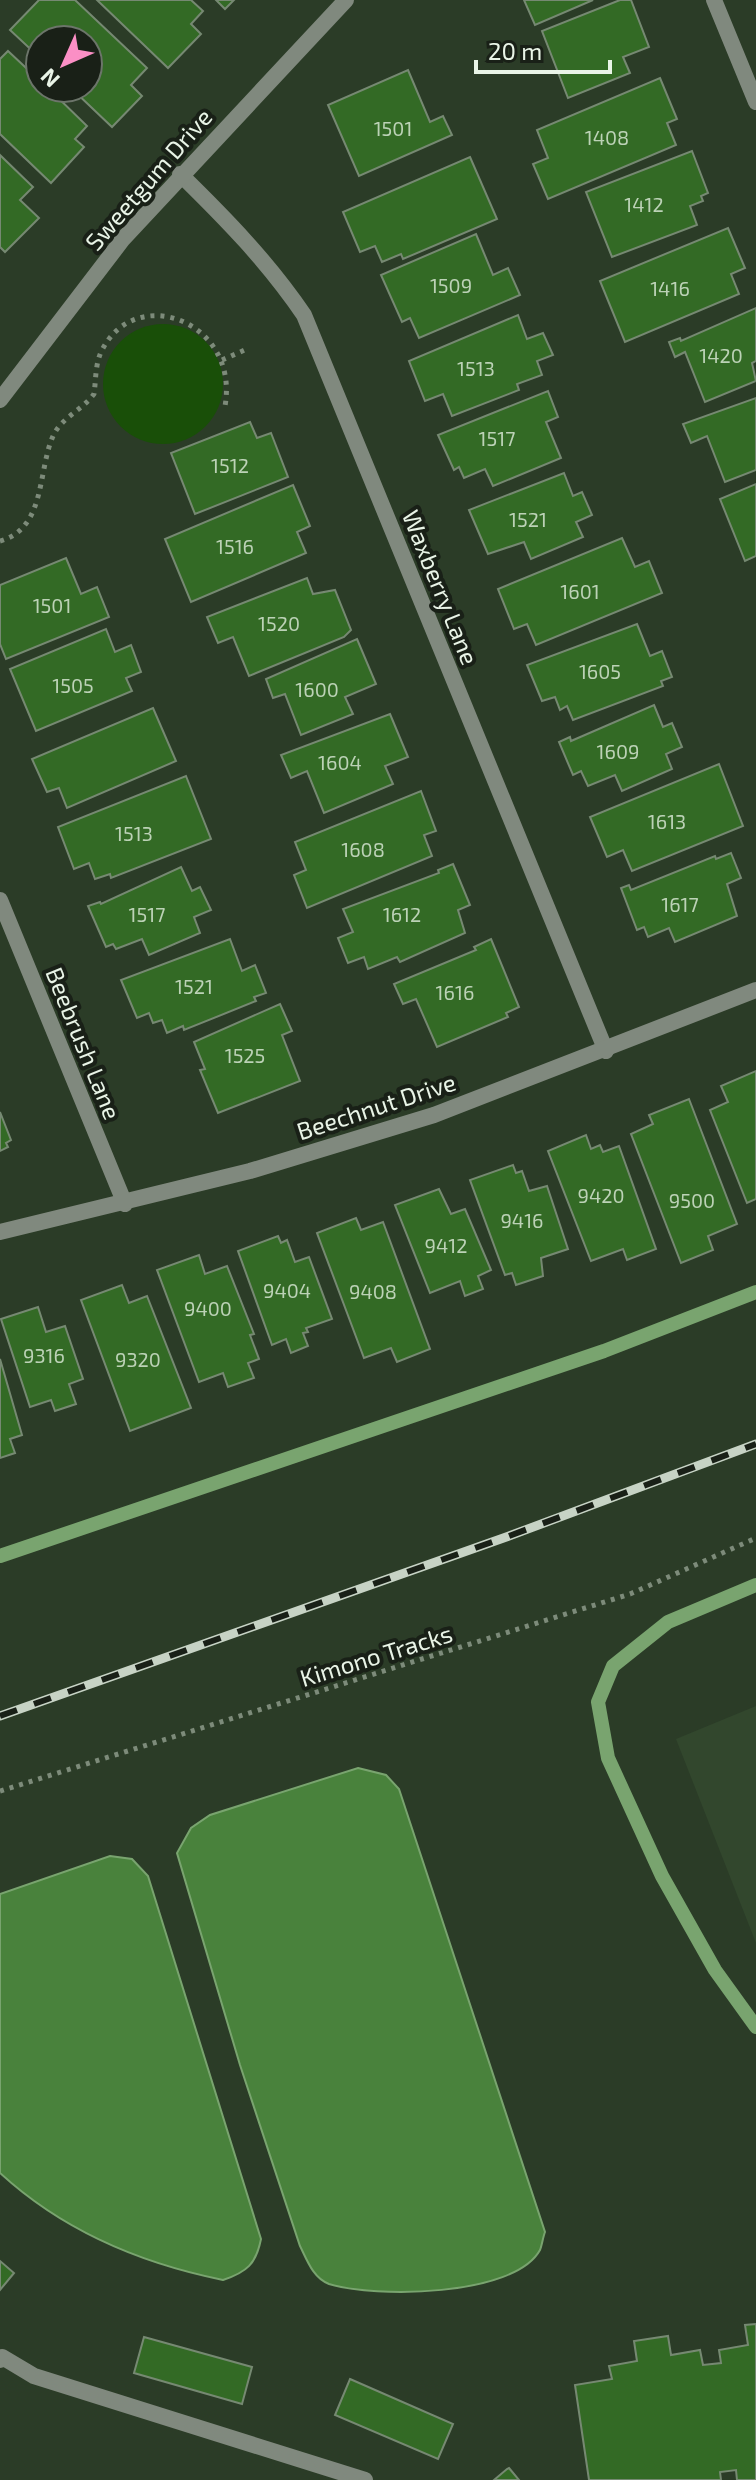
<svg xmlns="http://www.w3.org/2000/svg" width="756" height="2480" font-family="'Exo 2',sans-serif">
  <rect width="100%" height="100%" fill="#2b3c27"/>
  <polygon fill="#32472d" points="756,1706 756,1943 676,1739"/>
  <circle fill="#194f08" cx="163" cy="384" r="60"/>
  <g fill="#49823c" stroke="#79a46f" stroke-width="2">
    <path d="M358,1768l28,7 13,14 146,443c-2,5 -3,13 -5,18 -26,47 -166,48 -211,34 -16,-6 -22,-24 -29,-38l-60,-181 -63,-212 14,-25 19,-13z"/>
    <path d="M110,1856l22,3 16,17 113,363c-5,25 -14,33 -38,41 -84,-17 -160,-49 -223,-107v-279z"/>
  </g>
  <g fill="none" stroke-linecap="round" stroke-linejoin="round">
    <g stroke="#79a46f" stroke-width="14">
      <polyline points="0,1556 604,1351 756,1292"/>
      <polyline points="756,1585 668,1622 613,1666 598,1702 608,1758 662,1876 715,1970 756,2027"/>
    </g>
  </g>
  <g fill="#336a25" stroke="#768972" stroke-width="2">
    <polygon points="39,0 75,0 147,68 131,85 142,96 112,127 71,88 88,88 88,40 40,40 40,58 10,30"/>
    <polygon points="97,0 191,0 203,11 191,24 201,34 168,68"/>
    <polygon points="216,0 234,0 225,9"/>
    <polygon points="524,0 593,0 535,25"/>
    <polygon points="620,0 631,0 649,47 623,57 630,73 568,98 542,31"/>
    <polygon points="8,51 40,81 40,88 48,88 87,126 75,139 84,147 51,183 0,134 0,59"/>
    <polygon points="408,70 430,122 443,116 452,135 359,176 328,105"/>
    <polygon points="660,78 677,119 667,123 676,145 548,199 533,164 548,158 537,130"/>
    <polygon points="692,151 708,193 701,196 703,201 690,206 697,225 612,257 586,192"/>
    <polygon points="0,155 33,187 20,200 39,218 5,252 0,247"/>
    <polygon points="470,157 497,219 403,259 401,254 382,262 375,246 360,252 343,212"/>
    <polygon points="728,228 745,268 731,274 739,294 625,342 600,281"/>
    <polygon points="476,234 493,275 508,268 520,295 419,338 410,318 402,322 381,275"/>
    <polygon points="756,308 756,361 752,363 756,381 705,402 685,352 675,357 669,342 680,338 681,341"/>
    <polygon points="518,315 527,339 543,333 553,355 537,361 542,375 517,384 519,390 452,416 443,394 425,401 409,361"/>
    <polygon points="548,391 558,417 546,422 561,458 493,486 485,469 464,478 459,467 454,470 438,435"/>
    <polygon points="756,398 756,470 725,482 707,436 691,443 683,424"/>
    <polygon points="250,422 257,438 271,433 288,477 195,514 171,453"/>
    <polygon points="564,473 573,496 582,492 592,515 576,522 583,537 531,559 524,542 488,554 469,510"/>
    <polygon points="756,484 756,556 745,561 720,499"/>
    <polygon points="293,485 310,526 297,532 306,553 191,602 165,539"/>
    <polygon points="622,538 635,567 649,561 662,593 536,645 527,624 514,629 498,589"/>
    <polygon points="66,558 81,594 97,587 109,617 6,659 0,644 0,585"/>
    <polygon points="307,578 313,594 335,590 351,630 344,637 249,676 233,637 218,643 207,617"/>
    <polygon points="637,624 650,656 662,651 672,677 661,681 663,686 573,720 567,706 560,710 555,697 542,701 527,665"/>
    <polygon points="106,629 115,652 131,645 141,672 126,678 132,691 36,731 10,669"/>
    <polygon points="357,639 376,684 345,697 353,714 301,735 285,694 273,698 266,679"/>
    <polygon points="654,705 663,727 672,723 682,747 666,754 672,769 622,791 615,775 588,786 581,771 573,775 559,742 570,737 571,741"/>
    <polygon points="153,708 176,761 67,808 59,788 47,792 32,759"/>
    <polygon points="390,714 408,757 385,766 393,784 324,813 307,771 291,778 281,755"/>
    <polygon points="719,764 743,826 632,871 623,850 607,857 590,817"/>
    <polygon points="186,776 211,839 111,878 110,874 95,879 89,863 74,869 58,827"/>
    <polygon points="421,791 436,831 424,835 432,856 307,908 294,875 306,870 295,842"/>
    <polygon points="731,853 741,878 727,884 737,916 675,942 669,928 648,937 644,927 637,930 621,888 629,885 631,890 715,856 716,859"/>
    <polygon points="453,864 470,905 458,910 465,933 400,962 397,957 368,969 364,957 348,963 338,938 353,932 343,909 439,873 438,870"/>
    <polygon points="181,867 192,891 200,887 211,910 194,917 200,933 149,955 142,939 116,949 113,944 106,947 88,906 100,902 101,904"/>
    <polygon points="230,939 242,971 255,965 266,993 254,997 256,1001 184,1030 183,1026 167,1033 162,1020 153,1023 149,1013 137,1018 121,980"/>
    <polygon points="491,939 519,1007 506,1013 508,1017 437,1047 416,999 403,1004 394,984 476,950 474,947"/>
    <polygon points="280,1004 292,1031 282,1035 300,1081 218,1113 200,1070 205,1069 194,1042"/>
    <polygon points="756,1071 756,1199 747,1203 710,1110 728,1102 721,1086"/>
    <polygon points="689,1099 737,1224 708,1236 713,1250 681,1263 631,1134 653,1124 649,1115"/>
    <polygon points="0,1112 11,1140 6,1143 8,1147 0,1151"/>
    <polygon points="586,1135 591,1149 600,1145 603,1152 619,1146 656,1249 627,1260 623,1249 591,1261 548,1151"/>
    <polygon points="513,1165 516,1173 522,1171 529,1191 547,1186 568,1249 541,1258 543,1276 516,1285 512,1273 505,1275 470,1180"/>
    <polygon points="439,1189 451,1214 465,1209 491,1270 478,1276 483,1289 465,1296 460,1281 430,1293 395,1205"/>
    <polygon points="356,1218 361,1230 383,1222 430,1349 397,1362 391,1348 364,1358 317,1233"/>
    <polygon points="278,1236 281,1243 287,1240 295,1262 309,1257 332,1319 306,1328 308,1332 303,1333 308,1346 291,1353 286,1339 272,1345 238,1251"/>
    <polygon points="199,1255 205,1274 227,1266 254,1334 250,1335 259,1359 248,1363 254,1378 228,1387 223,1373 199,1382 157,1270"/>
    <polygon points="122,1285 129,1303 147,1296 191,1408 130,1431 81,1300"/>
    <polygon points="38,1307 46,1332 65,1326 83,1379 69,1384 76,1404 55,1411 51,1400 30,1407 1,1319"/>
    <polygon points="0,1359 22,1435 10,1439 15,1453 0,1458"/>
    <polygon points="0,2261 14,2273 0,2290"/>
    <polygon points="756,2324 756,2480 737,2480 736,2470 720,2472 721,2480 589,2480 575,2385 612,2379 609,2366 637,2361 634,2341 668,2336 671,2355 700,2350 703,2365 721,2363 719,2350 748,2345 745,2325"/>
    <polygon points="144,2337 252,2367 242,2404 134,2373"/>
    <polygon points="350,2379 453,2424 438,2459 335,2415"/>
    <polygon points="509,2468 519,2480 494,2480 507,2469"/>
  </g>
  <g fill="none" stroke-linecap="round" stroke-linejoin="round">
    <g stroke="#7d8b7a" stroke-width="5" stroke-dasharray="4 6" stroke-linecap="butt">
      <polyline points="222,360 247,349"/>
      <path d="M0,541c47,-13 37,-72 54,-107 9,-17 28,-24 40,-40 2,-14 1,-28 7,-42 34,-71 139,-30 124,54"/>
      <polyline points="0,1791 630,1594 756,1538"/>
    </g>
    <polyline stroke="#80897e" stroke-width="16" points="0,2360 2,2357 34,2376 365,2480"/>
    <g stroke="#80897e" stroke-width="16">
      <polyline points="714,0 756,102"/>
      <path d="M180,174c46,45 88,88 124,141l302,736"/>
      <polyline points="0,400 123,239 346,0"/>
      <polyline points="0,900 125,1204"/>
      <polyline points="0,1232 250,1171 434,1115 756,990"/>
    </g>
    <g stroke="#c7d3c5" stroke-width="9">
      <polyline id="rail" points="0,1716 509,1536 756,1444"/>
    </g>
    <use href="#rail" stroke="#192017" stroke-width="6" stroke-dasharray="18" stroke-linecap="butt"/>
  </g>
  <g text-anchor="middle" dominant-baseline="central" stroke-width="8" stroke-linejoin="round" paint-order="stroke">
    <g font-size="20" fill="#bcd2b6">
      <text x="393" y="128">1501</text>
      <text x="607" y="137">1408</text>
      <text x="644" y="204">1412</text>
      <text x="451" y="285">1509</text>
      <text x="670" y="288">1416</text>
      <text x="721" y="355">1420</text>
      <text x="476" y="368">1513</text>
      <text x="497" y="438">1517</text>
      <text x="230" y="465">1512</text>
      <text x="528" y="519">1521</text>
      <text x="235" y="546">1516</text>
      <text x="580" y="591">1601</text>
      <text x="52" y="605">1501</text>
      <text x="279" y="623">1520</text>
      <text x="600" y="671">1605</text>
      <text x="73" y="685">1505</text>
      <text x="317" y="689">1600</text>
      <text x="618" y="751">1609</text>
      <text x="340" y="762">1604</text>
      <text x="667" y="821">1613</text>
      <text x="134" y="833">1513</text>
      <text x="363" y="849">1608</text>
      <text x="680" y="904">1617</text>
      <text x="147" y="914">1517</text>
      <text x="402" y="914">1612</text>
      <text x="194" y="986">1521</text>
      <text x="455" y="992">1616</text>
      <text x="245" y="1055">1525</text>
      <text x="601" y="1195">9420</text>
      <text x="692" y="1200">9500</text>
      <text x="522" y="1220">9416</text>
      <text x="446" y="1245">9412</text>
      <text x="287" y="1290">9404</text>
      <text x="373" y="1291">9408</text>
      <text x="208" y="1308">9400</text>
      <text x="44" y="1355">9316</text>
      <text x="138" y="1359">9320</text>
    </g>
    <g font-size="24" fill="#e9f4e7" stroke="#192017">
      <text transform="translate(148 179) rotate(-49)">Sweetgum Drive</text>
      <text transform="translate(441 587) rotate(68)">Waxberry Lane</text>
      <text transform="translate(84 1043) rotate(68)">Beebrush Lane</text>
      <text transform="translate(376 1106) rotate(-18)">Beechnut Drive</text>
      <text transform="translate(376 1655) rotate(-17)">Kimono Tracks</text>
    </g>
  </g>
  <g transform="translate(64 64) rotate(225)"><circle r="38" fill="#192017" stroke="#6c756a" stroke-width="2"/>
  <path d="M0-6L14 30L0 20L-14 30Z" fill="#fb8fc5"/>
  <text y="-12" font-size="22" font-weight="bold" text-anchor="middle" fill="#e9f4e7">N</text>
  </g>
  <path d="M476 60v12h134v-12" fill="none" stroke="#e9f4e7" stroke-width="4"/>
  <text x="488" y="60" font-size="24" fill="#e9f4e7" stroke="#192017" stroke-width="6" paint-order="stroke">20 m</text>
</svg>
